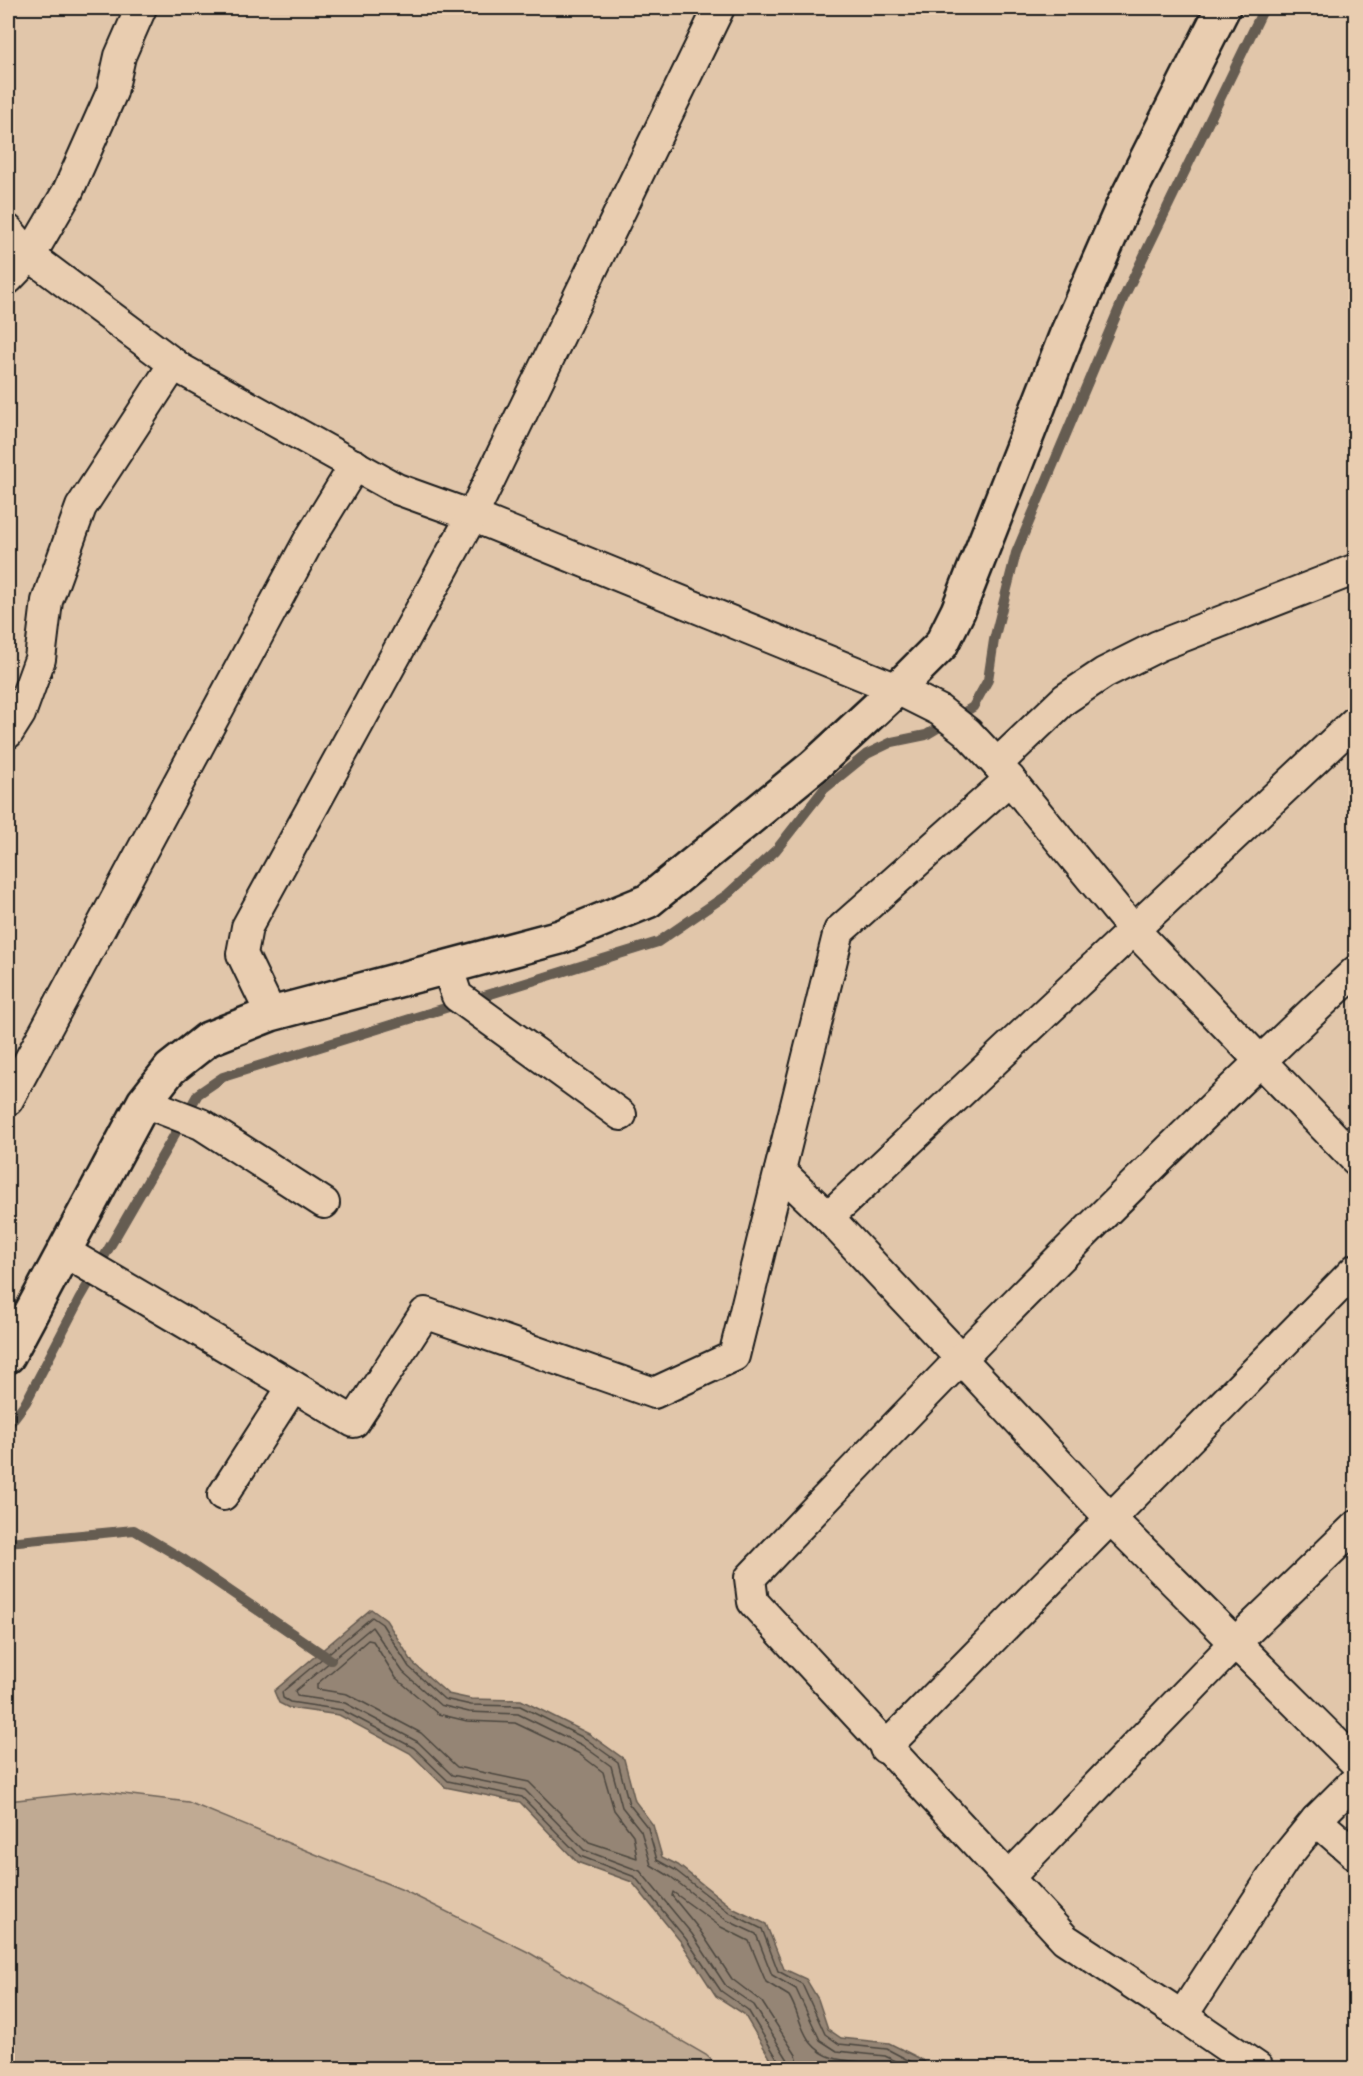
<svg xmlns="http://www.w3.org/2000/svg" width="1363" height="2076" font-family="Dekko,sans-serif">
  <rect width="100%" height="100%" fill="#e1c6aa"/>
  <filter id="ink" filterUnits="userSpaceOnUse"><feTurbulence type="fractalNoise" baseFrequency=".0167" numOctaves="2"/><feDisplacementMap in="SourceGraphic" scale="12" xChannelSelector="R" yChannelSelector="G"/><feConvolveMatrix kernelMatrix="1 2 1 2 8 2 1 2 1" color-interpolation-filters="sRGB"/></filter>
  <g filter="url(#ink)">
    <polygon fill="#c0aa93" stroke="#6e6358" stroke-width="1.5" points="99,1791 188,1802 403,1890 528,1952 706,2055 720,2068 8,2068 8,1801"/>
    <polygon fill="#958574" stroke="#655b51" stroke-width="1.5" points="371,1609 386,1620 413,1663 448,1694 471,1699 521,1700 589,1734 624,1759 635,1801 653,1825 662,1857 678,1865 734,1909 766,1924 784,1969 806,1979 818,1999 828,2029 841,2038 889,2043 919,2058 933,2068 780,2068 773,2063 744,2014 716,1996 681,1942 632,1882 577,1862 520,1802 445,1787 410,1753 339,1715 289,1708 279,1703 274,1691"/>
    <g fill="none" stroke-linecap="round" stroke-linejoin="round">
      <g stroke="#4c463f" stroke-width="1.5">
        <polygon points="368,1640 373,1641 396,1678 438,1714 467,1721 515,1723 578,1753 603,1772 614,1810 633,1835 637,1858 589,1842 529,1782 457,1767 421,1733 347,1694 317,1689 317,1684"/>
        <polyline points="783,2068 748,2010 721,1991 686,1939 635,1877 580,1856 522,1797 448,1781 414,1748 342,1710 290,1702 283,1698 282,1692 372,1617 382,1624 409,1667 444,1699 471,1705 520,1706 586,1739 618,1762 629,1804 648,1828 657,1860 675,1870 730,1913 762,1929 778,1971 802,1984 825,2034 839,2044 887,2049 923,2068"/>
        <polyline points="790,2068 788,2060 754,2005 726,1986 692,1934 640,1871 584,1850 525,1790 452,1775 418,1742 345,1703 297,1696 295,1691 372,1627 403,1672 440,1705 469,1712 518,1714 582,1745 611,1766 622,1807 641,1831 651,1865 671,1877 726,1920 756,1934 772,1975 796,1989 820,2040 837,2051 885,2056 911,2068"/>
        <path d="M799,2068l-3,-13 -34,-53 -30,-23 -33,-50 -27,-33 1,-4 48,35 28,14 17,41 23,14c9,14 11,34 22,47 21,26 53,13 79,25"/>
      </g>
      <g stroke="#655b51" stroke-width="10">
        <polyline points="8,1426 26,1402 79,1300 198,1094 223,1077 658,942 728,894 776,850 824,789 867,754 892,742 926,735 973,707 988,680 994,640 1016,553 1123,299 1264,8"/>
        <polyline points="8,1542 134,1530 183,1559 331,1660"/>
      </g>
      <g stroke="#1c1c1c" stroke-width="34">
        <g id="street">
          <polyline points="8,230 30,256 181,369 397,489 472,516 897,689 939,710 967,732 997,764 1132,928 1356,1160"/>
          <polyline points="8,279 30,256 68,191 112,92 120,56 141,8"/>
          <polyline points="1356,721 828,1217 1111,1519 1356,1763"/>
          <polyline points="8,733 20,714 40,659 47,601 81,507 174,364"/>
          <polyline points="997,764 1065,699 1104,673 1158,646 1356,569"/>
          <polyline points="447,967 457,996 621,1115"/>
          <polyline points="271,1014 242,954 247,927 472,516 719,8"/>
          <polyline points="8,1100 308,542 355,465"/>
          <polyline points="144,1102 201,1124 324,1203"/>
          <polyline points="780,1171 828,1217"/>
          <polyline points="65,1252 354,1422 425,1313 654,1393 734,1356 839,931 1010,779"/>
          <polyline points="223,1495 293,1386"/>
          <polyline points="885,1748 1356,1269"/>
          <polyline points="1356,1780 1316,1820 1356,1855"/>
          <path d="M1316,1820l-31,38 -103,158 -117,-77 -312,-337 -3,-24c197,-207 396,-412 606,-607"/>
          <polyline points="1009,1877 1235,1643 1356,1526"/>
          <polyline points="1182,2016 1258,2068"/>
        </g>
      </g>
      <g stroke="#1c1c1c" stroke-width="38">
        <polyline id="secondary" points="8,1356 144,1102 170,1069 208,1039 271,1014 560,937 648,901 814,766 897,689 941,645 958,611 1066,336 1124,204 1223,8"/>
      </g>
      <use href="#street" stroke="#e9cdb0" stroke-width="30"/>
      <use href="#secondary" stroke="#e9cdb0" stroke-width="33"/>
    </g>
  </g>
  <rect width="1363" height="2076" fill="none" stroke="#e9cdb0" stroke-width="30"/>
  <rect x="15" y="15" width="1333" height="2046" fill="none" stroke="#1c1c1c" stroke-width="2" filter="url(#ink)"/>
</svg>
